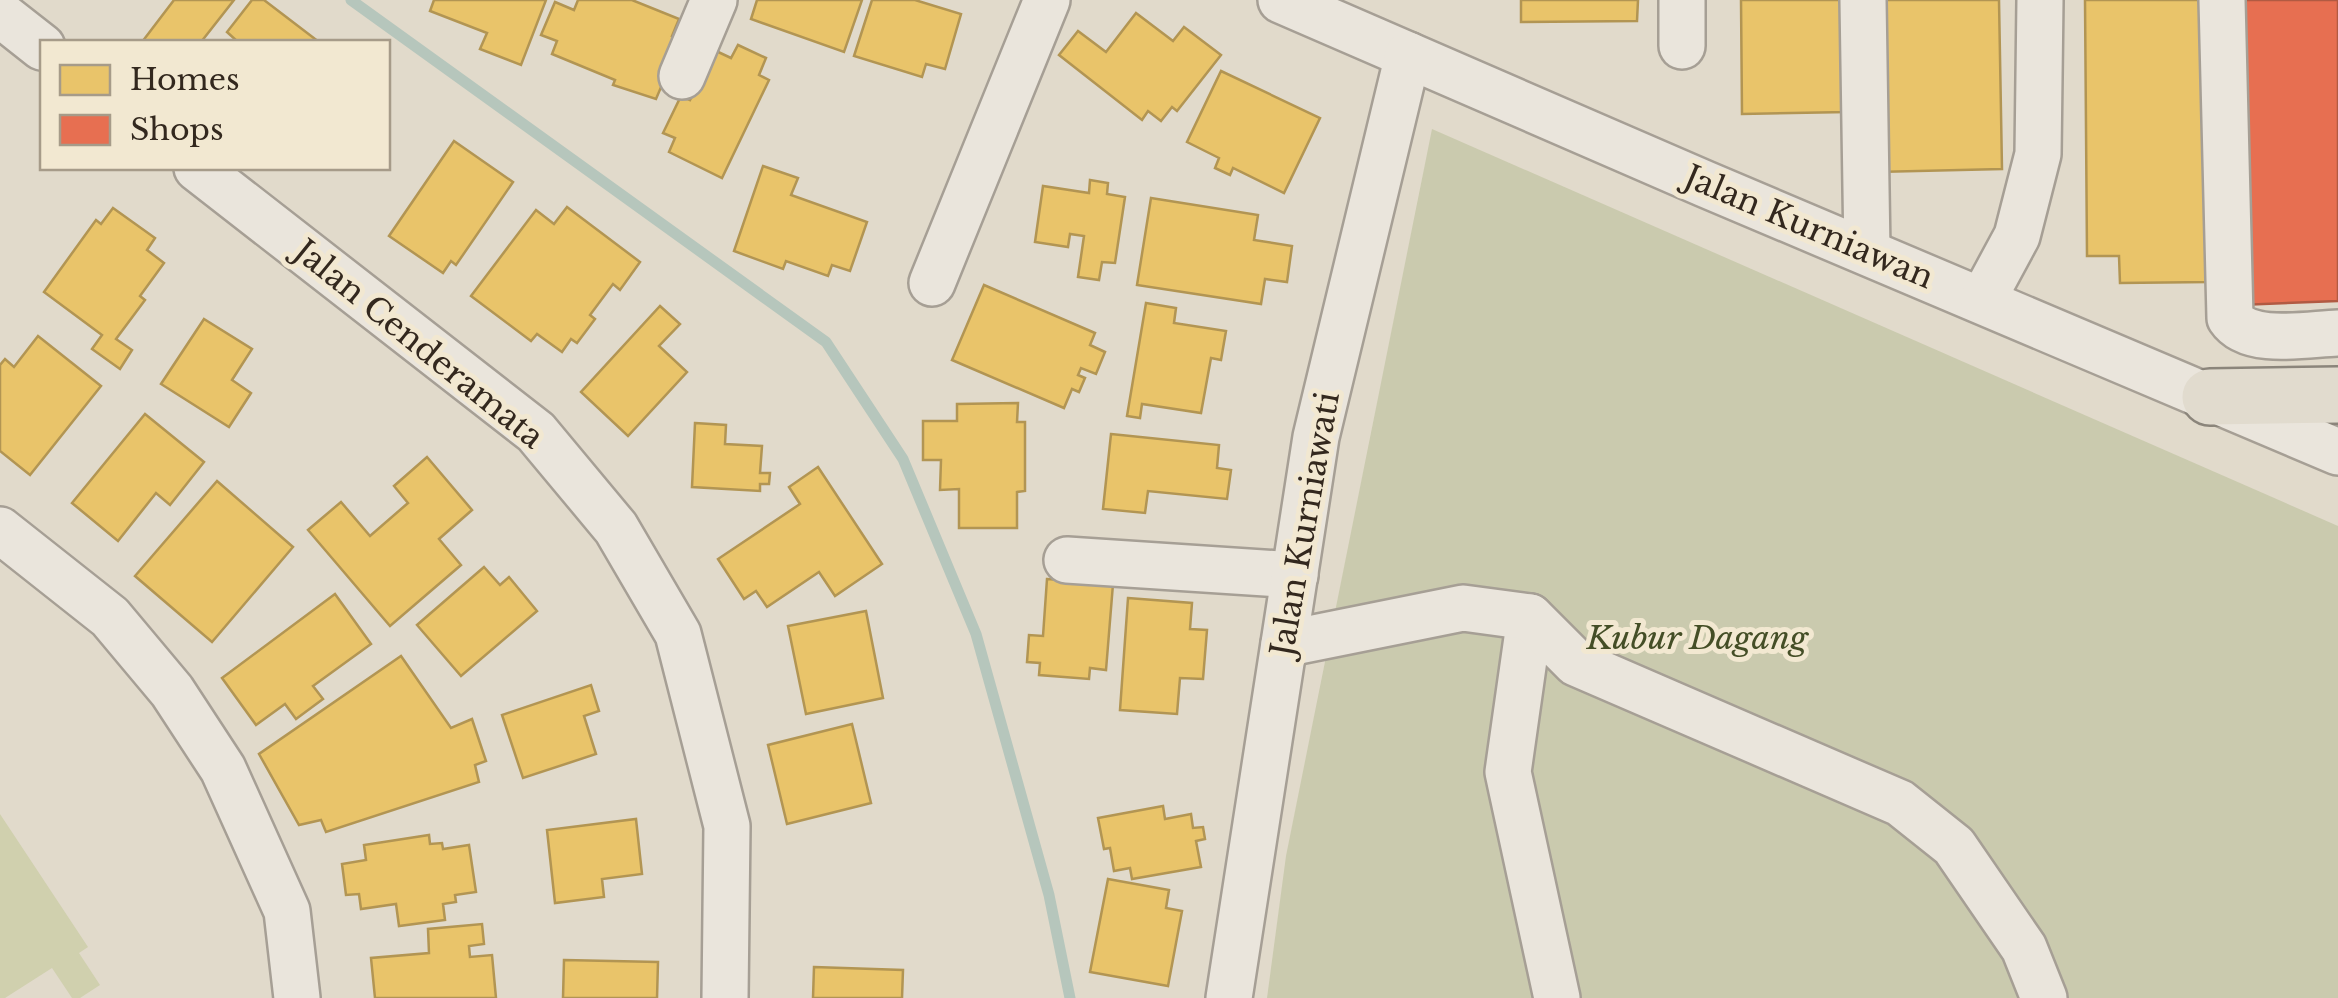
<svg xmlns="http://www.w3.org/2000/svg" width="2338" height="998" font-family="'Libre Baskerville',serif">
  <rect width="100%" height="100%" fill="#e1dacb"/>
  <polygon fill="#d0d0ae" points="0,814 88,947 79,953 100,985 80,998 72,998 52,968 5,998 0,998"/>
  <polygon fill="#cacaae" points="1432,129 2338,526 2338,998 1267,998 1286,856"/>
  <g fill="#e9c46a" stroke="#b29553" stroke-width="2.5">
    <polygon points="174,0 234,0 201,42 142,42"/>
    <polygon points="252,0 264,0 319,42 238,42 227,32"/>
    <polygon points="434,0 546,0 521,65 480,49 487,33 430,11"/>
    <polygon points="578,0 632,0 679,19 672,36 681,40 656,99 613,85 615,80 552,54 557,41 541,35 555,2 574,10"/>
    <polygon points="757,0 862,0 844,52 751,19"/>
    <polygon points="872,0 915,0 961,14 945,69 926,64 922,77 854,56"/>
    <polygon points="1521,0 1638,0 1637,21 1521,22"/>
    <polygon points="1741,0 1846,0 1847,112 1742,114"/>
    <polygon points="1873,0 1999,0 2002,169 1876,172"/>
    <polygon points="2085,0 2207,0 2209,282 2120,283 2119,256 2087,256"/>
    <polygon points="1136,13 1173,41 1184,27 1221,55 1177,111 1172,107 1161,121 1148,111 1142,120 1059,55 1078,31 1106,52"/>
    <polygon points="738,45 766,58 759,75 769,80 722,178 669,152 675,138 663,133 681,96 690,100 714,50 731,58"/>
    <polygon points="1221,71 1320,118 1284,193 1233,168 1230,175 1215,168 1219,158 1187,142"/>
    <polygon points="454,141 513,182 456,265 451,261 443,273 389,236"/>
    <polygon points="763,166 798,178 791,195 867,222 850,271 832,265 828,276 786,261 783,269 734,251"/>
    <polygon points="1090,180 1108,183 1107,194 1125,197 1115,263 1102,262 1099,280 1078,277 1084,236 1070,234 1068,247 1035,242 1043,186 1089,193"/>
    <polygon points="1151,198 1258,215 1254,240 1292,246 1287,282 1265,279 1261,304 1137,285"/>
    <polygon points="567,207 640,262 620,290 613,284 590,315 595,319 577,343 571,339 562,352 537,334 531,341 471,296 536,210 554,224"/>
    <polygon points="113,208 155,238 147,250 164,263 140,296 145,300 116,339 132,350 120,369 92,349 102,335 44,292 96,220 101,224"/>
    <polygon points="984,285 1095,333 1090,345 1105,352 1096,374 1081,368 1078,375 1085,378 1079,392 1072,389 1064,408 952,360"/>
    <polygon points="1146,303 1176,308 1174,323 1226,331 1221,360 1211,358 1201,413 1142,404 1140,418 1127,416"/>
    <polygon points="660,306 680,324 659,346 687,372 628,436 581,392"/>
    <polygon points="204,319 252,349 232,380 251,393 229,427 161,384"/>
    <polygon points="38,336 101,386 30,475 0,451 0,365 5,359 14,367"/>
    <polygon points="1018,403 1017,422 1025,422 1025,491 1017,492 1017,528 959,528 959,489 940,490 941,460 923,460 923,421 957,421 957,404"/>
    <polygon points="145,414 204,462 170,505 156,493 118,541 72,503"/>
    <polygon points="695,423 726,425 725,444 762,446 760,473 770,473 769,484 760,484 760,491 692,487"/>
    <polygon points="1111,434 1219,445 1217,468 1231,470 1227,499 1148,491 1145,513 1103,509"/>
    <polygon points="427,457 472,510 439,539 461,565 390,626 308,530 341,502 370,536 408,503 394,486"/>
    <polygon points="818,467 882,564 835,596 819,572 767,607 756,591 744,599 718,559 800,504 789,487"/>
    <polygon points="217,481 293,547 212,642 135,576"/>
    <polygon points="484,567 500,585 509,577 537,611 461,676 417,625"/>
    <polygon points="1047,579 1113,584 1106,670 1090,668 1089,679 1039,675 1040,663 1027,662 1029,635 1043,636"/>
    <polygon points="335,594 371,644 313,686 323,699 296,719 285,704 256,725 222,678"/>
    <polygon points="1128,598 1192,603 1190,629 1207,630 1203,679 1180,678 1177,714 1120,710"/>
    <polygon points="866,611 883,698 806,714 788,626"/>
    <polygon points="401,656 451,728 472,719 486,761 475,765 479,782 326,832 321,820 299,825 259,754"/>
    <polygon points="591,685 599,711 584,716 596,754 523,778 502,715"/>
    <polygon points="852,724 871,803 787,824 768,745"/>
    <polygon points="1163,806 1165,819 1191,814 1193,828 1203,827 1205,839 1196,841 1201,867 1132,879 1130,868 1114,871 1110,848 1104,849 1098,818"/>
    <polygon points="636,819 642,874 602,879 604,897 555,903 547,830"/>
    <polygon points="429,835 430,844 442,843 443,849 469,845 476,892 455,895 456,902 443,904 445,920 399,926 396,904 361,909 359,894 346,895 342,864 366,860 364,845"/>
    <polygon points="1108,879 1169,890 1166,908 1182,911 1168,986 1090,972"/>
    <polygon points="482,924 484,944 469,946 470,957 492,955 496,998 375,998 371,958 429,953 428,929"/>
    <polygon points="564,960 658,962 657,998 563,998"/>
    <polygon points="814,967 903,970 902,998 813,998"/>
  </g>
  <polygon fill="#e76f51" stroke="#b15a42" stroke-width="2.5" points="2233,0 2338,0 2338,301 2240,305"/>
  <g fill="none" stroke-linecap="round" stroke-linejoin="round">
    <polyline stroke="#b6c6bc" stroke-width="11" points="351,0 826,342 903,459 976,634 1049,895 1070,998"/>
    <g stroke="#a69f95" stroke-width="50">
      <g id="minor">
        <polyline points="1281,0 1705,184 2338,452"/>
        <polyline points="1863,0 1867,251"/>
        <path d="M2222,0l8,318c19,28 77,16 108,15"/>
        <polyline points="0,14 42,47"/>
        <polyline points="1682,46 1682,0"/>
        <polyline points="682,76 714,0"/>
        <polyline points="197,168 536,432 616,528 678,634 727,826 725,998"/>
        <polyline points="932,283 1047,0"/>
        <polyline points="1983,299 2017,236 2038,154 2040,0"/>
        <polyline points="0,530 110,617 172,691 223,769 287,911 297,998"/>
        <polyline points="1067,560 1295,575"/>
        <polyline points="1530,617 1508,772 1557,998"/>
        <polyline points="1284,644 1463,608 1530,617 1576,663 1900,803 1954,846 2024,948 2044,998"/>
        <polyline points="1229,998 1316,437 1408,55"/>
      </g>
    </g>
    <g stroke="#8b857b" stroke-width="60">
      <polyline id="major" points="2210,397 2338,395"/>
    </g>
    <use href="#minor" stroke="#eae5dc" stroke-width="45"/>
    <use href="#major" stroke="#e1dbce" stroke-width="55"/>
  </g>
  <g text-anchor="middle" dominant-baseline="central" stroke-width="10" stroke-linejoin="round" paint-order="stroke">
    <g font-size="32" fill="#33281e" stroke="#f2e8d1">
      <text transform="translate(1809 227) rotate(23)">Jalan Kurniawan</text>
      <text transform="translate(419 344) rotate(39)">Jalan Cenderamata</text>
      <text transform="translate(1305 524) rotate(-80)">Jalan Kurniawati</text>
    </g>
    <g font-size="32" font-style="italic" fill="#444e26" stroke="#f2e8d1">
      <text x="1697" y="638">Kubur Dagang</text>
    </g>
  </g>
  <rect x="40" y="40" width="350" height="130" fill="#f2e8d1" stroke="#a69b89" stroke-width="2.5"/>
  <rect x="60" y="65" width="50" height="30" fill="#e9c46a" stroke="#a69b89" stroke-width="2.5"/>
  <text x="130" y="90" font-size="30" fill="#33281e">Homes</text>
  <rect x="60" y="115" width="50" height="30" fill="#e76f51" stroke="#a69b89" stroke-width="2.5"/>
  <text x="130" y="140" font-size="30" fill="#33281e">Shops</text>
</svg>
